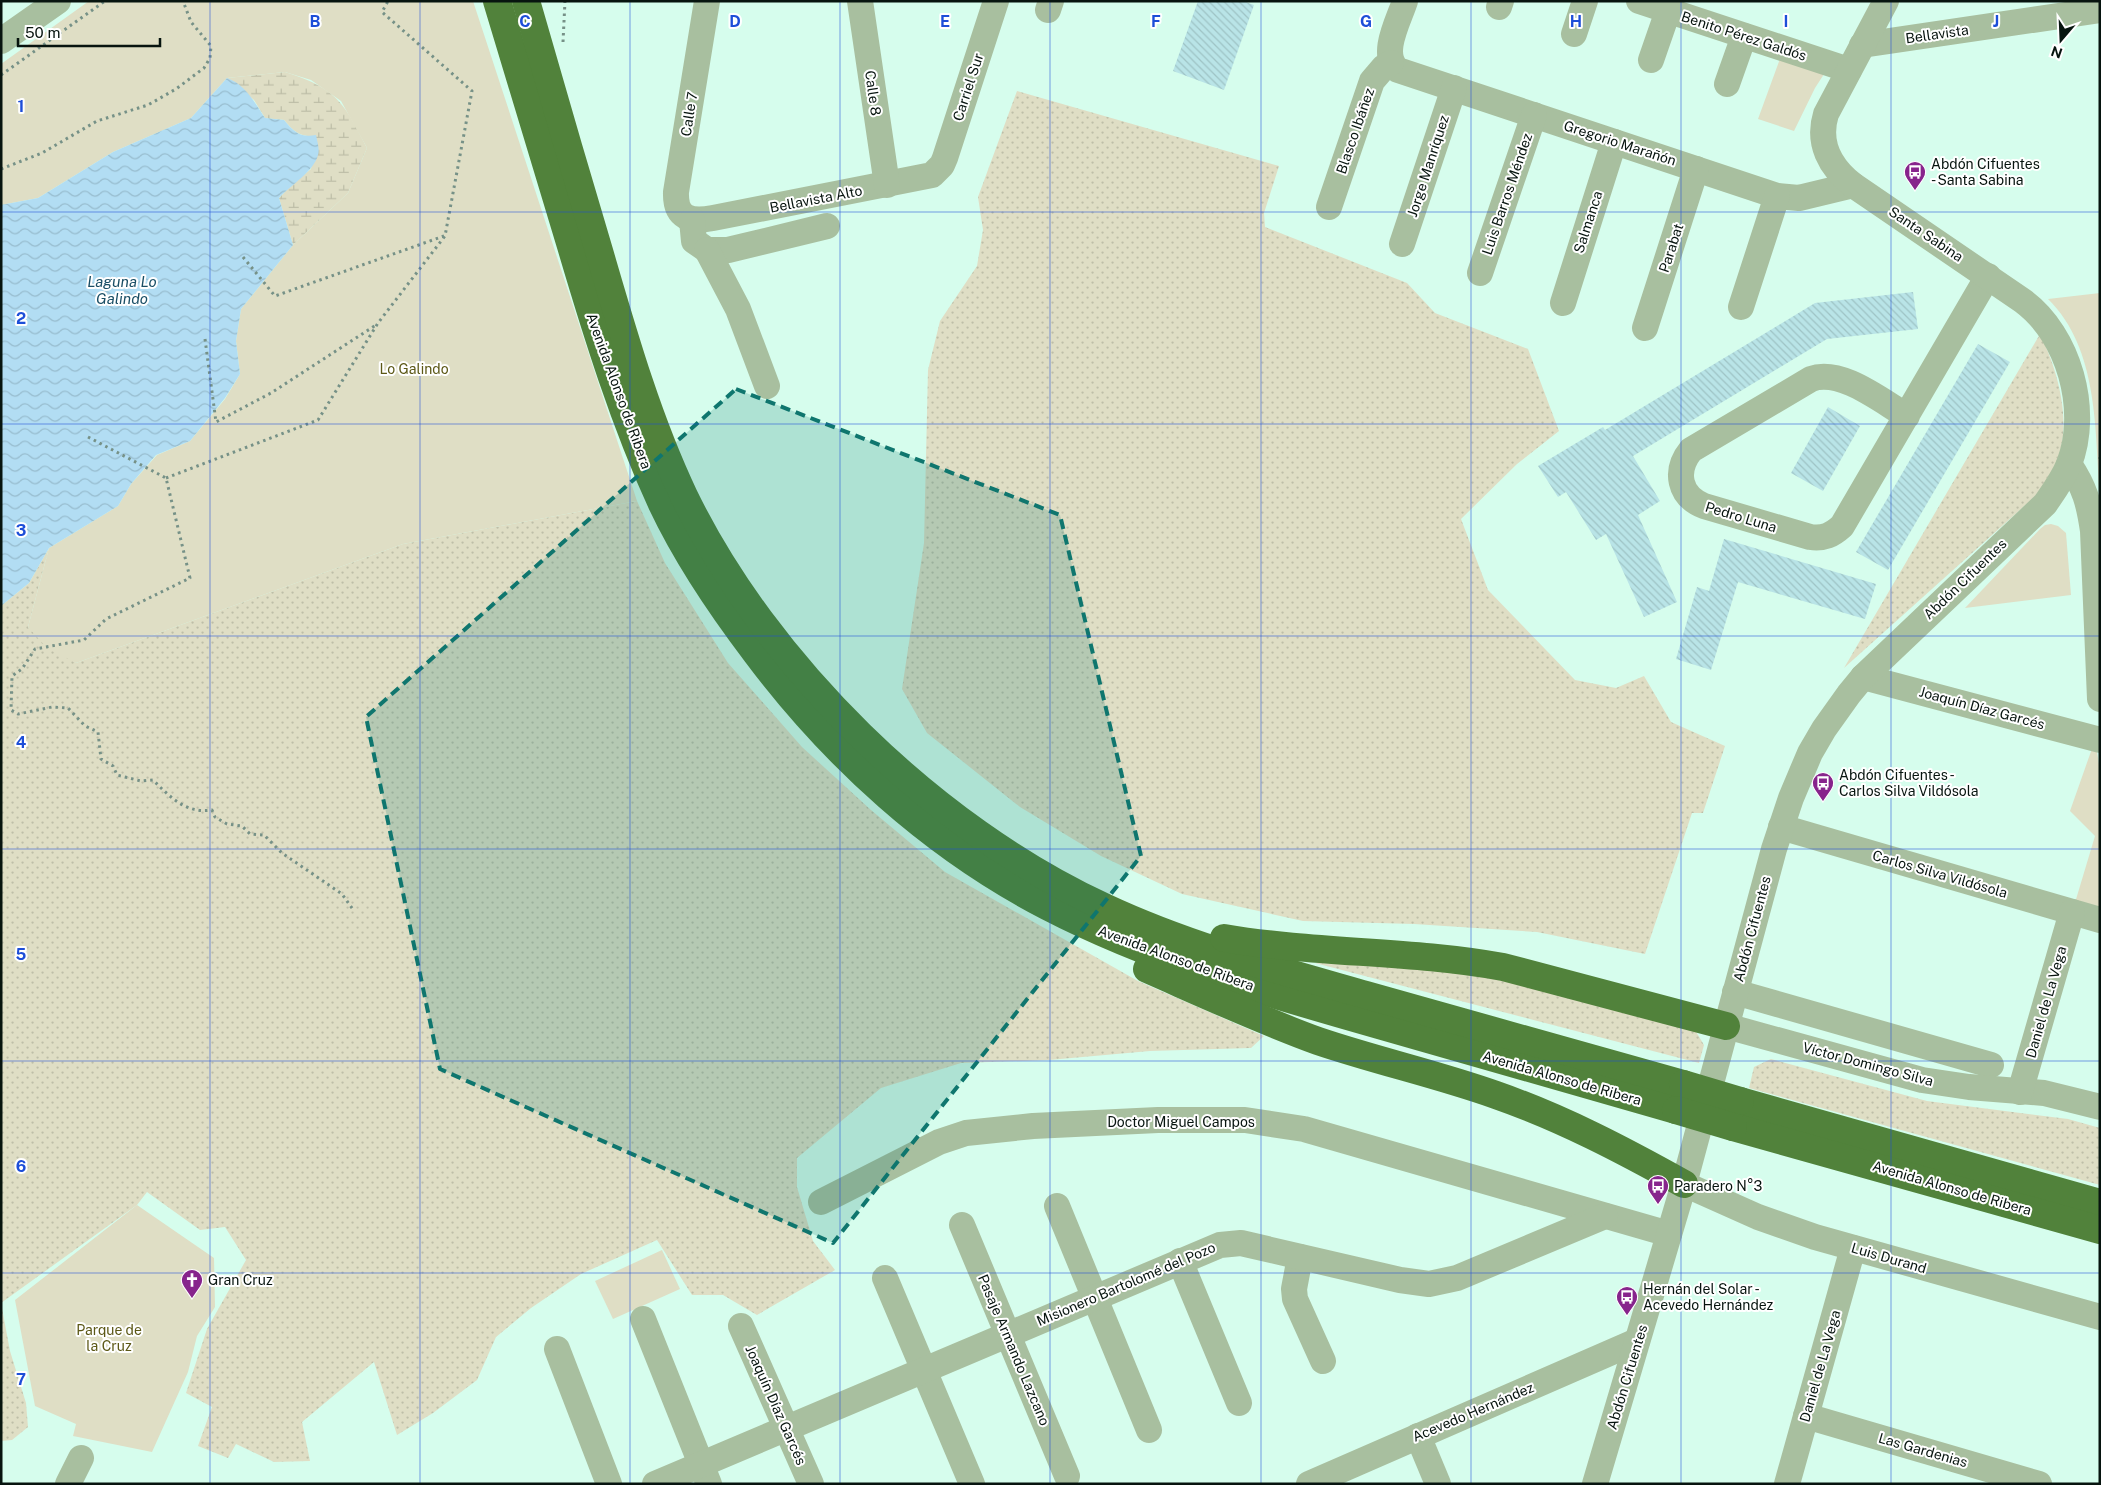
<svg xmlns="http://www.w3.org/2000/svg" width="2101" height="1485" font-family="'Public Sans',sans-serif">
  <defs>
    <pattern id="grass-dots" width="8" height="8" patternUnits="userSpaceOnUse" patternTransform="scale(1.25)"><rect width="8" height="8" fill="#dfdec5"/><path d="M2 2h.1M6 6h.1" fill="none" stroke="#bebea8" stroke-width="1.8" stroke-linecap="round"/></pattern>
    <pattern id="wetland-marsh" width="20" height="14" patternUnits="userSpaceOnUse" patternTransform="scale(1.25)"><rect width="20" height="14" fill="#dfdec5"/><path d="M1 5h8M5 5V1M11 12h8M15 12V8" fill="none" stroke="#bebea8"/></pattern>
    <pattern id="water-waves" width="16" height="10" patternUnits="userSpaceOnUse" patternTransform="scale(1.25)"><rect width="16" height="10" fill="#b2ddf3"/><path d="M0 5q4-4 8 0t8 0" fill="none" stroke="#98bdcf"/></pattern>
    <pattern id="building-back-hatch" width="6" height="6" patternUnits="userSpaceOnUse" patternTransform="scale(1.25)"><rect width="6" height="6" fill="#b9e4e7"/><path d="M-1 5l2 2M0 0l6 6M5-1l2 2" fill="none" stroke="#9ec3c5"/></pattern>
  </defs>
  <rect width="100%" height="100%" fill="#d6fded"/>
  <g fill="url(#grass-dots)">
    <polygon points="1017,91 1279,166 1264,213 1265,227 1407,283 1435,313 1528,349 1559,431 1517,464 1461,519 1488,590 1575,680 1616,688 1644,676 1671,722 1725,746 1703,813 1692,813 1645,954 1537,932 1414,924 1303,921 1182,894 1101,856 1020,807 927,733 902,689 924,543 928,370 940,321 977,266 983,230 978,197"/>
    <path d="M2040,334c18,36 34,93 15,131 -4,9 -10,18 -15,27l-196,176z"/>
    <polygon points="637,501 665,563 728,663 802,747 871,810 945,872 1138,981 1264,1036 1251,1048 1150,1051 1049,1060 961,1063 881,1088 797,1158 797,1187 813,1241 835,1270 757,1315 723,1295 692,1295 657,1240 581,1274 531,1308 496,1337 477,1380 433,1413 397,1435 374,1362 302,1422 310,1461 274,1462 236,1444 228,1458 198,1446 212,1407 186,1393 207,1329 246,1260 225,1227 200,1230 147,1192 137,1205 1,1303 10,1351 26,1403 28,1427 12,1440 1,1441 1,606 29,583 49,548 28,627 76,663 403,544"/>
    <polygon points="1315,963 1441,964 1695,1030 1704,1045 1699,1063"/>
    <polygon points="1771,1059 1927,1101 2068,1119 2100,1128 2100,1185 1749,1088 1754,1067"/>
  </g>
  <path fill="url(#wetland-marsh)" d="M285,72c51,16 59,30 82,76l-19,45 -55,52 -14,-47 15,-16 17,-13 5,-33c-16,1 -22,-4 -32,-16l-19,-2 -11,-18 -27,-22z"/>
  <g fill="#dfdec5">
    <polygon points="89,1 473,1 637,501 403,544 76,663 47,648 28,627 49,548 118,506 131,484 157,455 190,441 225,399 240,374 236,341 241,309 293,245 348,193 367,148 341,101 311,80 285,72 227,78 191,118 113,152 38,198 1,205 1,64"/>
    <polygon points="1781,56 1826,71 1815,88 1794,131 1758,119"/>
    <path d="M2100,293v204c-5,-66 -1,-148 -52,-198z"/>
    <polygon points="2051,524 2058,526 2066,533 2071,595 1965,608 2040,529 2045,525"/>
    <polygon points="2095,740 2100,770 2100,913 2074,906 2095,836 2070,811"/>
    <polygon points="137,1205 214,1258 215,1307 197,1336 188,1372 152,1452 73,1436 76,1424 35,1406 15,1300"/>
    <polygon points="662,1250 680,1289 613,1319 595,1281"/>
  </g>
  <path fill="url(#water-waves)" d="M227,78c18,6 28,25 38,40l19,2c10,12 16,18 32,15 1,6 4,14 2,20 -4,16 -27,30 -39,43l14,47 -52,64 -5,32 4,33 -15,24 -35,43 -34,14 -25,29 -13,22 -69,42 -20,35 -28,23v-401l37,-7 75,-46 78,-34z"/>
  <g fill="url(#building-back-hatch)">
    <polygon points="1198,1 1243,1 1254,5 1224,90 1173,71"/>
    <polygon points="1913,292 1918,329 1827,339 1633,456 1660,501 1638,515 1677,602 1644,617 1606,534 1596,540 1566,492 1558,497 1538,466 1603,427 1605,430 1815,303"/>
    <polygon points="1978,344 2010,362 1888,570 1856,552"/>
    <polygon points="1828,407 1860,426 1823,491 1791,473"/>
    <polygon points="1724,539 1876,584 1865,619 1738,582 1711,670 1676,659 1697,587 1709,591"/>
  </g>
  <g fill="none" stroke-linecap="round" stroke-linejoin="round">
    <g stroke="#769187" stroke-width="3" stroke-dasharray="2.5 4" stroke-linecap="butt">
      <polyline points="563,42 565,1"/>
      <polyline points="1,75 105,1"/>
      <polyline points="1,169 42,153 97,121 148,105 176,89 204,68 210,58 211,46 191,22 183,1"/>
      <polyline points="243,257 275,296 444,236"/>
      <polyline points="205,339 216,422 271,393 376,325"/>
      <path d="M88,437l78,41 24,100 -84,41 -22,21 -49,9 -13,20 -10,7 -1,34 7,4 34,-7 16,1 17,18 13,6 3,27 12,7 4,9 24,6 12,-1c17,17 33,34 59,30l3,7 12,7 15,2 8,8 14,1 18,18 60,41 12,17"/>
      <polyline points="2100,457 2100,459"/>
      <polyline points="166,478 318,420 378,323 445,236 472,91 382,12 388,1"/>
    </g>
    <g stroke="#a8bf9f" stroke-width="26">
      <path d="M707,1l-31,191c-1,27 15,30 37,26l219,-43 10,-10 3,-7 51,-157"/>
      <polyline points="860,1 887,185"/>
      <path d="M1405,1c-6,19 -26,54 -7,69l379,126 22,2 54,-13"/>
      <polyline points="1639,1 1849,70"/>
      <polyline points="1499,7 1501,1"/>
      <polyline points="1048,10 1051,1"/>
      <polyline points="1574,34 1585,1"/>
      <polyline points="1,41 58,1"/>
      <polyline points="1862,45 2100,10"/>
      <polyline points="1651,60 1668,11"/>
      <polyline points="1727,84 1744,36"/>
      <polyline points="1329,207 1372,81 1384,67 1391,63"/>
      <polyline points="692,220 694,241 707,250 728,250 827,226"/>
      <polyline points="1402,244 1454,88"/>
      <polyline points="707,250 738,309 767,386"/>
      <polyline points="1480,273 1534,115"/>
      <polyline points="1563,303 1614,142"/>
      <polyline points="1741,307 1777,196"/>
      <polyline points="1645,328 1696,169"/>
      <path d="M1907,416c-26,-15 -66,-48 -96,-37l-120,71c-17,21 -12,46 13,56l106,31c14,2 22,-2 32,-11l146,-250"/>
      <path d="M2069,464c16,24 20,39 24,67l7,168"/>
      <polyline points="1863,677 2100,740"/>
      <polyline points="1781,827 2100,920"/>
      <polyline points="1735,992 1991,1065"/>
      <polyline points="1726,1026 1922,1080 1969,1087 2044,1093 2100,1107"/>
      <polyline points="2020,1092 2072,912"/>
      <polyline points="1684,1184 1758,1217 1815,1237 2100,1317"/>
      <polyline points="821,1202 939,1142 966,1133 1033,1126 1158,1120 1245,1120 1304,1129 1669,1234"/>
      <polyline points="1057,1206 1149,1430"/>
      <polyline points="962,1225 1067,1476"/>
      <polyline points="1300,1257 1294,1289 1295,1299 1323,1361"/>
      <polyline points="1180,1261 1239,1403"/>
      <polyline points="885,1278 972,1484"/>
      <polyline points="643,1319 709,1484"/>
      <polyline points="741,1326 811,1484"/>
      <polyline points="557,1349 609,1484"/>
      <polyline points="1806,1416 2039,1484"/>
      <polyline points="1418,1436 1438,1484"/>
      <polyline points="68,1484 81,1458"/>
      <polyline points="655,1484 1220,1245 1241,1243 1400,1280 1429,1284 1457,1278 1605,1216"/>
      <polyline points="1309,1484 1637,1341"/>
      <path d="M1595,1484l89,-300 90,-335 17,-51 19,-45 14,-24 25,-35 14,-17 182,-173c9,-13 18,-25 24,-40 21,-54 0,-129 -46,-163l-170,-116c-23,-18 -36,-42 -27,-71l60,-113"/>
      <polyline points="1787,1484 1853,1248"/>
    </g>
    <g stroke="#51823b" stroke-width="28">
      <path d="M497,1c25,82 49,164 74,245 26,88 53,175 91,258 25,53 59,103 94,149 77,103 177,194 291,253 104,54 219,87 332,119 99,28 198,57 297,85"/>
      <path d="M526,1c24,83 48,167 73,250 24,82 48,167 85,245 82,169 249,332 420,411 83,39 174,63 262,88 106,30 211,59 317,89"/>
      <path d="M1224,938c93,16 187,12 279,29l223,59"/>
      <path d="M1147,969c57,25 113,51 171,72 59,20 119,33 178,54 66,23 127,55 188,89"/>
      <polyline points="1740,1101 2100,1203"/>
      <polyline points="1733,1127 2100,1230"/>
    </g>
    <g stroke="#51823b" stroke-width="28">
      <polyline points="1683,1084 1740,1101"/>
      <polyline points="1676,1110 1733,1127"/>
    </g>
  </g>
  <path fill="#0f766e" fill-opacity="0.2" stroke="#0f766e" stroke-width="4" stroke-dasharray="10 6" stroke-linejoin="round" d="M736,389l324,126 81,341 -308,387 -393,-174 -74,-352z"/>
  <path fill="none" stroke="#1d4ed8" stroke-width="1" stroke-opacity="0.55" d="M210,1v1483M420,1v1483M630,1v1483M840,1v1483M1050,1v1483M1261,1v1483M1471,1v1483M1681,1v1483M1891,1v1483M1,212h2099M1,424h2099M1,636h2099M1,849h2099M1,1061h2099M1,1273h2099"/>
  <defs>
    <g id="bus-pin" transform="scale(1.125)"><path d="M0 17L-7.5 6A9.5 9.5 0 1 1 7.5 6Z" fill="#87248c" stroke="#fff"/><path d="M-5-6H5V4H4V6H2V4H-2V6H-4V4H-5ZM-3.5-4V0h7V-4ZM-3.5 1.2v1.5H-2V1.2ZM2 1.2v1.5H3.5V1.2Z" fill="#fff"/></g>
    <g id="church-pin" transform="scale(1.125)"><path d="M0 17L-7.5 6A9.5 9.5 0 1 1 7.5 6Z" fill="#87248c" stroke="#fff"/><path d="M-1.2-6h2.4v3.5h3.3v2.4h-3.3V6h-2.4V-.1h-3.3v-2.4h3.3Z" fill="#fff"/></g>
  </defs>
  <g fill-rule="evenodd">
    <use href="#bus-pin" x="1915" y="172"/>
    <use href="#bus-pin" x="1823" y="783"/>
    <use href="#bus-pin" x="1658" y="1186"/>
    <use href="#church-pin" x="192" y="1280"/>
    <use href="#bus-pin" x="1627" y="1297"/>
  </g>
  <g text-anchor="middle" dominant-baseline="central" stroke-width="4" stroke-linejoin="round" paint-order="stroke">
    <g font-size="14" fill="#07140f" stroke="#fff">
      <text transform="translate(1937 34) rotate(-8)">Bellavista</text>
      <text transform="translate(1744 36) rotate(18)">Benito Pérez Galdós</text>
      <text transform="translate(968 87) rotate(-72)">Carriel Sur</text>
      <text transform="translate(873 93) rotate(82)">Calle 8</text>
      <text transform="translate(689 114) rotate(-81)">Calle 7</text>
      <text transform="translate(1355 131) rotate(-71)">Blasco Ibáñez</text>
      <text transform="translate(1620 143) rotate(18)">Gregorio Marañón</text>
      <text transform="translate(1428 166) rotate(-72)">Jorge Manríquez</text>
      <text transform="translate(1507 194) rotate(-71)">Luis Barros Méndez</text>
      <text transform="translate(816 199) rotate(-11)">Bellavista Alto</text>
      <text transform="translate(1588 222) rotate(-72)">Salmanca</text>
      <text transform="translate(1926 234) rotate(34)">Santa Sabina</text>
      <text transform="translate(1671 248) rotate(-72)">Parabat</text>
      <text transform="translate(619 391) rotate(70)">Avenida Alonso de Ribera</text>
      <text transform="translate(1741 517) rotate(17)">Pedro Luna</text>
      <text transform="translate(1965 579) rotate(-44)">Abdón Cifuentes</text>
      <text transform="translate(1982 708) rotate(15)">Joaquín Díaz Garcés</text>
      <text transform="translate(1940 874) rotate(16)">Carlos Silva Vildósola</text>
      <text transform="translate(1752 929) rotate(-75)">Abdón Cifuentes</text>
      <text transform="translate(1176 958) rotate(20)">Avenida Alonso de Ribera</text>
      <text transform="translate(2046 1002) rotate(-74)">Daniel de La Vega</text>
      <text transform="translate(1868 1064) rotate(15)">Víctor Domingo Silva</text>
      <text transform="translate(1562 1078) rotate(16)">Avenida Alonso de Ribera</text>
      <text x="1181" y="1122">Doctor Miguel Campos</text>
      <text transform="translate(1952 1188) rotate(16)">Avenida Alonso de Ribera</text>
      <text transform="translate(1889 1258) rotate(16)">Luis Durand</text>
      <text transform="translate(1126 1284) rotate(-23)">Misionero Bartolomé del Pozo</text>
      <text transform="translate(1014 1350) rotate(67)">Pasaje Armando Lazcano</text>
      <text transform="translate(1820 1366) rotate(-74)">Daniel de La Vega</text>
      <text transform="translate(1627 1377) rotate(-73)">Abdón Cifuentes</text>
      <text transform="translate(776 1405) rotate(66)">Joaquín Díaz Garcés</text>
      <text transform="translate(1473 1412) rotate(-23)">Acevedo Hernández</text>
      <text transform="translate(1923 1450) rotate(16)">Las Gardenias</text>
    </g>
    <g font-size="14" fill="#07140f" stroke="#fff" text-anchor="start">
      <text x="1931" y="164">Abdón Cifuentes<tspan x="1931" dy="16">- Santa Sabina</tspan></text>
      <text x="1839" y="775">Abdón Cifuentes -<tspan x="1839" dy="16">Carlos Silva Vildósola</tspan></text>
      <text x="1674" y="1186">Paradero N°3</text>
      <text x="208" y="1280">Gran Cruz</text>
      <text x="1643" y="1289">Hernán del Solar -<tspan x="1643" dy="16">Acevedo Hernández</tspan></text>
    </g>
    <g font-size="14" fill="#5c5816" stroke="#fff">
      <text x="414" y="369">Lo Galindo</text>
      <text x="109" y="1330">Parque de<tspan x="109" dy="16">la Cruz</tspan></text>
    </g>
    <g font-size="15" font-style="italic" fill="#194e65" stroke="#fff">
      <text x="122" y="281">Laguna Lo<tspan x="122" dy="17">Galindo</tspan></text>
    </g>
  </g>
  <g font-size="16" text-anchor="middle" font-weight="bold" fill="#1d4ed8" stroke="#fff" stroke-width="4" stroke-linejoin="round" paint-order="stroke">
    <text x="315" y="27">B</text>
    <text x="525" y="27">C</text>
    <text x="735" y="27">D</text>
    <text x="945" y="27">E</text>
    <text x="1156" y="27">F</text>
    <text x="1366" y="27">G</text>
    <text x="1576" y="27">H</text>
    <text x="1786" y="27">I</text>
    <text x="1996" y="27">J</text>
    <text x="21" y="112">1</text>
    <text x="21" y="324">2</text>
    <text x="21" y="536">3</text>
    <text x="21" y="748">4</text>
    <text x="21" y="960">5</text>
    <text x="21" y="1172">6</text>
    <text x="21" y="1385">7</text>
  </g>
  <rect width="2101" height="1485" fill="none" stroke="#07140f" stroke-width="5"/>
  <g transform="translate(2061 40) rotate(199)" stroke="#ffffff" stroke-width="4" paint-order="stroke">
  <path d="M0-4L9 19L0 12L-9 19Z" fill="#07140f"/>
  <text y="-8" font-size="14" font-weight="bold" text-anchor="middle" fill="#07140f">N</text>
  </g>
  <path d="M18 38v8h142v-8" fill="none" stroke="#07140f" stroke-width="2.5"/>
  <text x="25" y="38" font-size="15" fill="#07140f" stroke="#ffffff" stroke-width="4" paint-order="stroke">50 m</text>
</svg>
